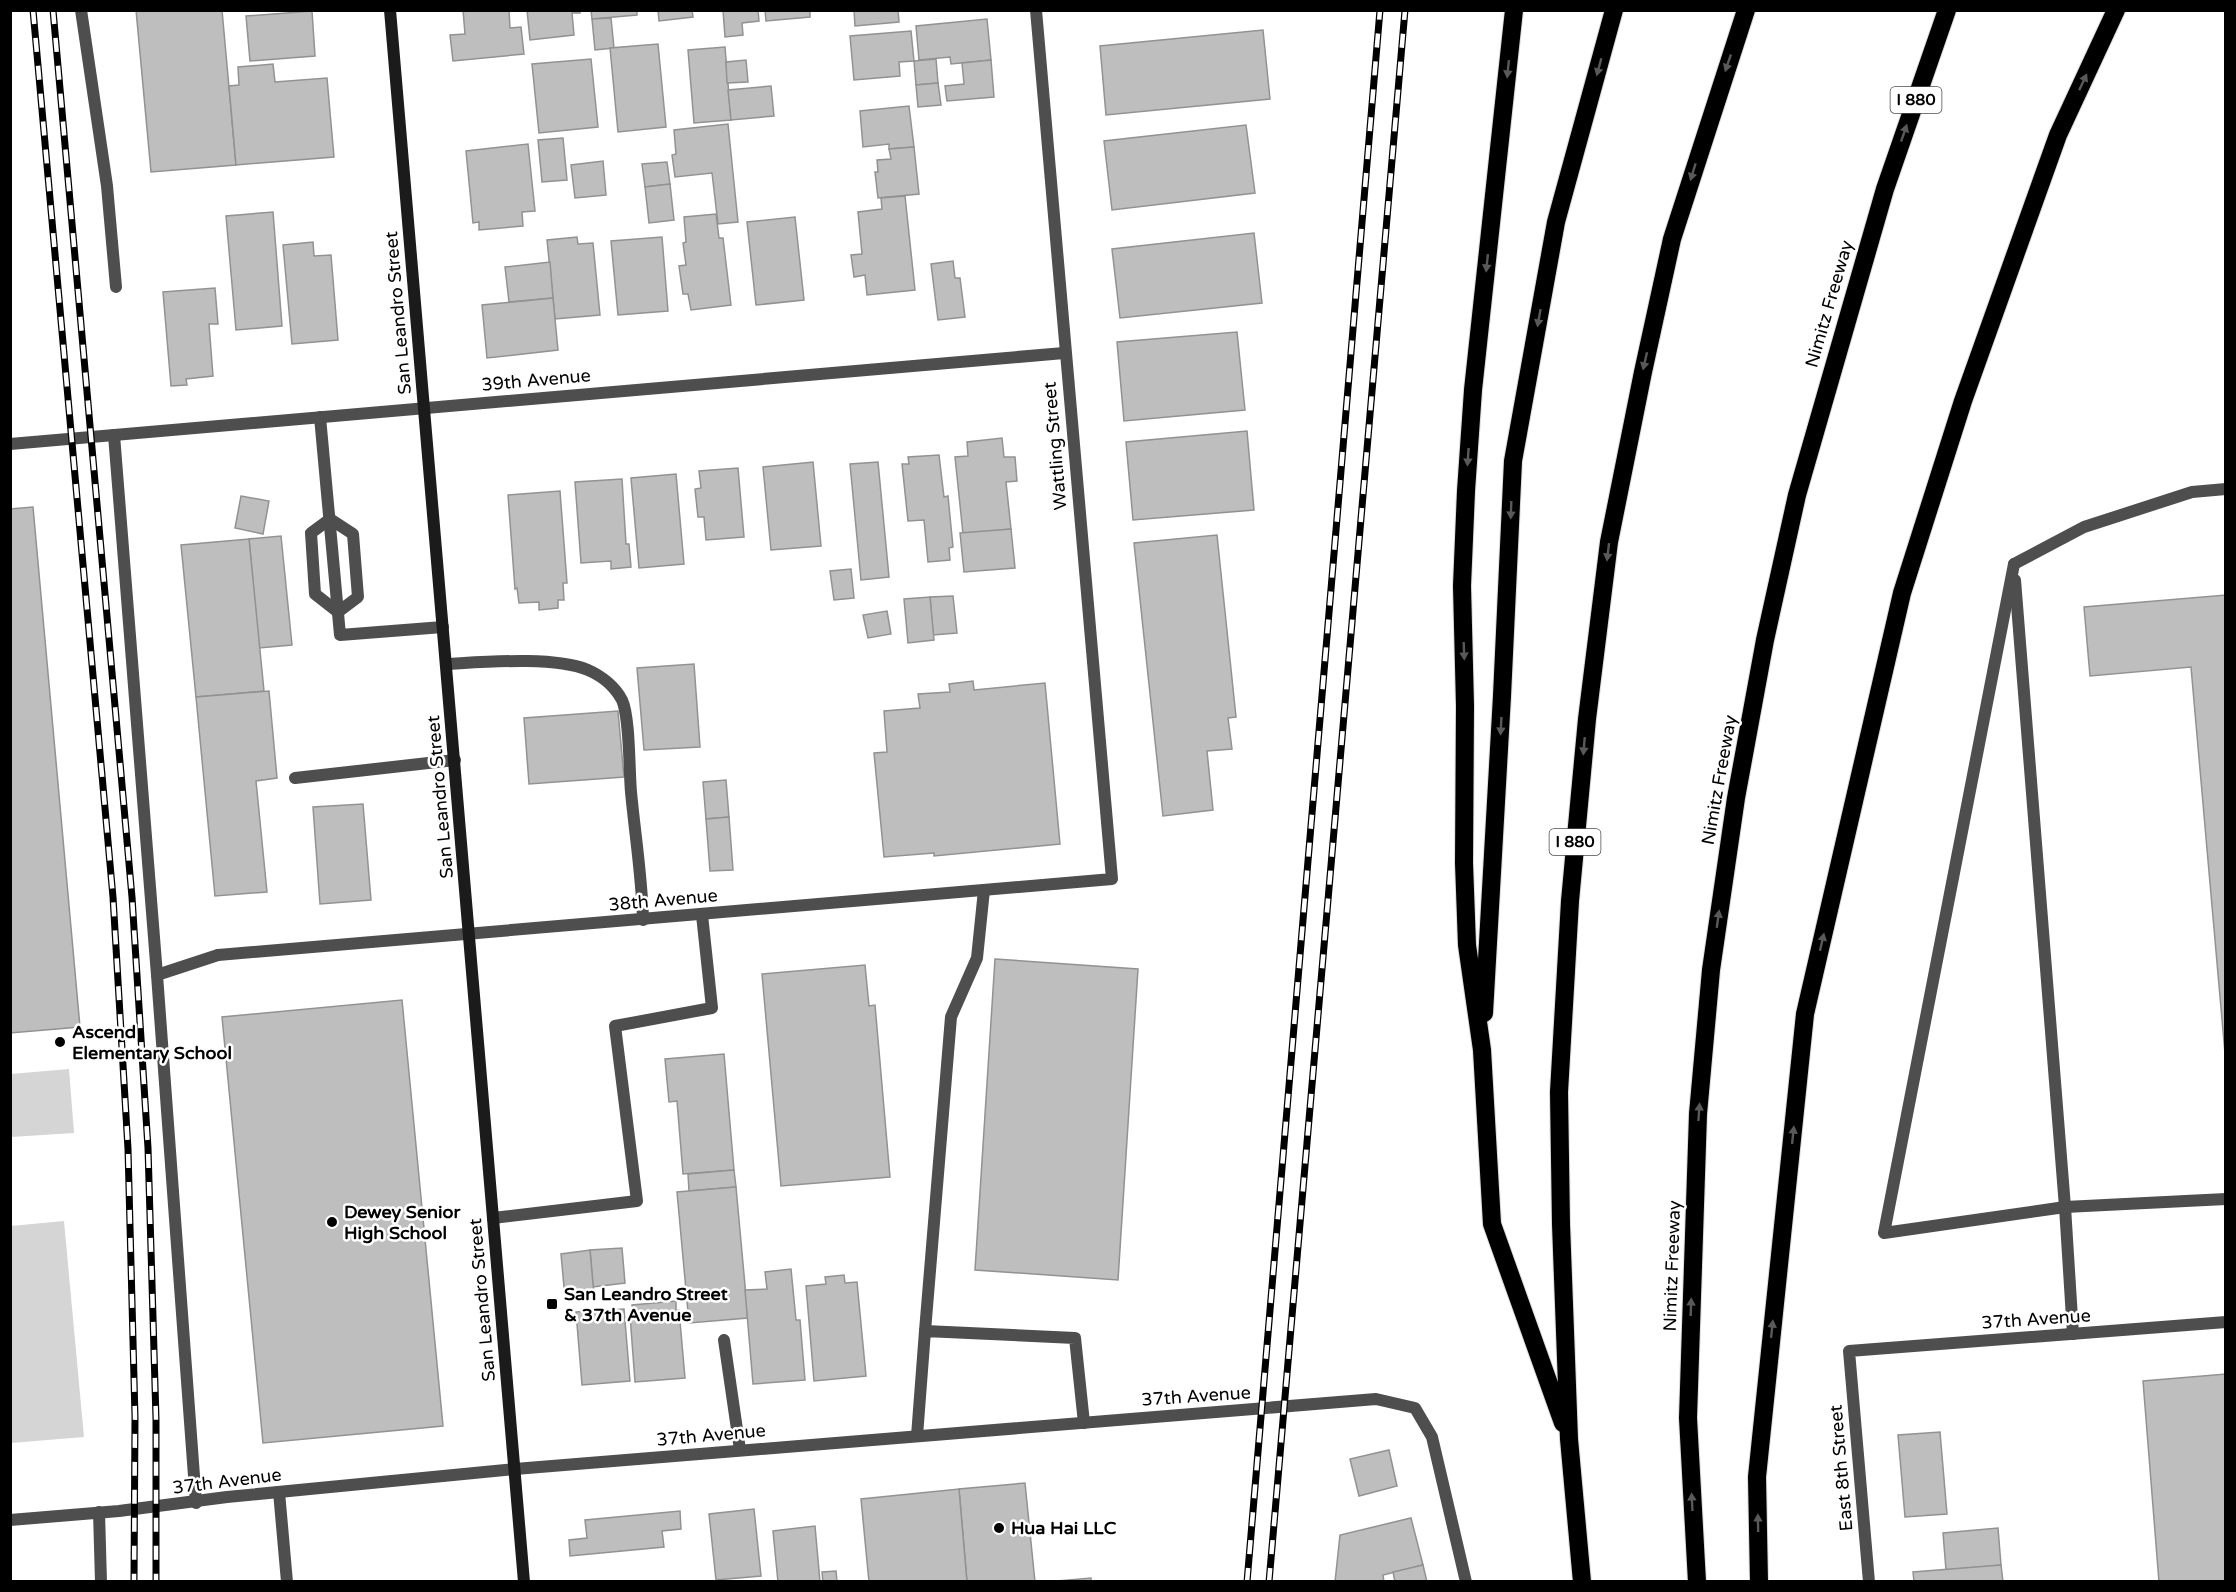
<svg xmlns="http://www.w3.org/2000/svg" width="2236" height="1592" font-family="'Varela Round',sans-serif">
  <rect width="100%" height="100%" fill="#fff"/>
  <g fill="#d5d5d5">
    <polygon points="69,1069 74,1133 11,1137 11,1074"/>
    <polygon points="64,1221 84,1437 11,1443 11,1226"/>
  </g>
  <g fill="#bebebe" stroke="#929292" stroke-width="1.5">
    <polygon points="136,10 222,10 236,165 151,172"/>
    <polygon points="463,10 509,10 510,28 521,27 524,54 453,61 450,35 465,34"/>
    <polygon points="527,10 580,10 580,13 572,13 574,35 530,40"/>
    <polygon points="591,10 637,10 637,15 592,19"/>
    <polygon points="658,10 692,10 693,17 659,21"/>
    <polygon points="723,10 758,10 759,21 742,23 743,35 725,37"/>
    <polygon points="765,10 810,10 810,17 766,21"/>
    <polygon points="854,10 898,10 899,22 855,26"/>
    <polygon points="312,11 315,56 250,61 246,16"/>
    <polygon points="611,18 614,48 595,50 592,19"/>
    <polygon points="987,19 991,60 951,64 950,57 919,60 916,26"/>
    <polygon points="1263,30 1270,99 1106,115 1100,46"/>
    <polygon points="911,31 914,61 899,62 900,76 854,80 850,36"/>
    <polygon points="658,44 666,127 618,132 610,48"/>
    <polygon points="725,47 731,120 694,123 688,50"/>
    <polygon points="591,59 598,127 539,133 532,64"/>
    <polygon points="936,59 938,83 916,85 914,61"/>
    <polygon points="746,60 748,82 727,83 726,62"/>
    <polygon points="991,60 994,97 947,101 945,86 964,84 962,63"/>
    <polygon points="273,64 275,82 327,78 334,157 236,165 229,86 239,85 238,67"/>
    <polygon points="938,83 941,105 918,107 916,85"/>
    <polygon points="771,86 774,116 731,120 728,90"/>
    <polygon points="909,106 914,147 889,149 889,144 863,147 860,111"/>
    <polygon points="728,124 738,222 718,224 712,173 675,177 672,155 676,154 674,130"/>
    <polygon points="1246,125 1255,193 1112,210 1104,141"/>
    <polygon points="563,138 567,180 542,182 538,140"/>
    <polygon points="528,144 535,211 522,212 523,226 479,230 479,222 473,223 466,151"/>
    <polygon points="914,147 919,194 878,198 875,172 878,172 877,160 891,159 889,149"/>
    <polygon points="603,161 606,195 575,198 571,165"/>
    <polygon points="667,162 670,184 645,187 642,164"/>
    <polygon points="670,184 674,220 649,223 645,187"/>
    <polygon points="905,196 915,290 867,295 865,275 854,277 851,255 862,254 858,212 882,209 881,198"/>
    <polygon points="273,212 282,326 236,330 226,216"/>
    <polygon points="716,214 719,238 723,238 731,305 691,310 688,294 683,294 679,266 686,265 683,243 686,242 684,217"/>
    <polygon points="795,217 804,300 756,305 747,222"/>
    <polygon points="1254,233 1262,303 1120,318 1112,249"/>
    <polygon points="577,237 578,244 593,243 600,315 555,319 547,240"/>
    <polygon points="662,237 668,311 618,315 611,241"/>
    <polygon points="313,242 314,256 331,255 338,340 292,344 283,245"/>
    <polygon points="953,261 955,278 960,278 965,317 938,320 931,264"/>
    <polygon points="550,262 553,298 509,302 505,267"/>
    <polygon points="215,288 218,324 209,324 213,376 186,379 187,385 171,386 163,292"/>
    <polygon points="553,298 558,350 487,358 482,305"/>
    <polygon points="1237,332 1245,410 1124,421 1117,342"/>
    <polygon points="1247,431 1254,510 1133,520 1126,442"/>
    <polygon points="1002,438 1004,457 1015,457 1017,481 1006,482 1011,529 963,534 955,457 968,456 967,442"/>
    <polygon points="939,455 944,497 948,496 953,547 949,548 950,560 928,562 924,520 908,521 902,464 909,464 908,457"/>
    <polygon points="813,462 821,546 771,550 763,467"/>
    <polygon points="878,462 889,577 861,580 850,464"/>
    <polygon points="738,468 744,537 706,540 704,517 698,517 695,489 701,488 699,471"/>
    <polygon points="676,474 684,564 639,568 631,478"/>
    <polygon points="622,479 626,544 629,544 631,567 611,569 611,561 581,563 575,482"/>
    <polygon points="560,491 567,583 563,583 564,600 558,600 558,608 539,610 539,602 519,603 517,588 515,589 508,495"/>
    <polygon points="241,496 269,501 263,534 235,528"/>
    <polygon points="33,507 80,1027 10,1033 10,509"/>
    <polygon points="1011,529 1015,568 964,572 960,533"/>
    <polygon points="1217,535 1236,717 1228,718 1232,749 1207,751 1213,810 1163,816 1134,543"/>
    <polygon points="281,536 292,645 259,648 249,539"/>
    <polygon points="249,539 264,691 196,697 181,545"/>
    <polygon points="851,569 854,598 834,600 830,571"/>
    <polygon points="2226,595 2226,1065 2191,667 2090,676 2084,607"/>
    <polygon points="953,596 957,633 933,635 930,597"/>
    <polygon points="930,597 934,640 908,643 904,599"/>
    <polygon points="887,611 891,634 868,638 863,615"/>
    <polygon points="694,664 700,747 644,750 637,668"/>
    <polygon points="973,681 974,690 1045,683 1060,844 934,856 934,853 884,857 874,753 887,752 884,711 920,708 918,694 950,692 949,684"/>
    <polygon points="269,691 277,778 256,781 267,892 215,896 196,697"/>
    <polygon points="618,711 624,777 529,784 524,718"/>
    <polygon points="726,780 729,817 706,819 703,782"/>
    <polygon points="363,804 371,900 320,904 313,807"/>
    <polygon points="729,817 733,870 710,871 706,819"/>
    <polygon points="995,959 1138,969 1118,1280 975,1270"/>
    <polygon points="865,965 869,1006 875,1005 890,1177 781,1186 762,974"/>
    <polygon points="402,1000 443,1426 263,1443 222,1017"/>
    <polygon points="724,1054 734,1170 683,1174 677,1101 669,1102 665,1059"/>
    <polygon points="734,1170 736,1187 689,1191 688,1174"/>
    <polygon points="736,1187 748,1318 689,1323 677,1192"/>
    <polygon points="622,1248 625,1283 593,1287 590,1250"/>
    <polygon points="590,1250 594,1295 565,1298 561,1254"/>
    <polygon points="791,1269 796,1320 800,1320 805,1380 753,1384 745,1290 767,1289 765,1272"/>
    <polygon points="844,1275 845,1283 857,1282 866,1376 814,1381 806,1286 826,1284 825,1277"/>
    <polygon points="676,1301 676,1310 679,1310 685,1378 635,1382 630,1315 633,1314 632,1305"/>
    <polygon points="624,1309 630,1381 582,1385 576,1312"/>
    <polygon points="2226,1374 2226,1582 2159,1582 2143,1381"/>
    <polygon points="1940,1432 1947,1514 1905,1517 1898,1435"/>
    <polygon points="1389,1450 1397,1486 1359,1496 1350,1459"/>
    <polygon points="1025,1483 1035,1582 967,1582 959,1489"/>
    <polygon points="959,1489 967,1582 869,1582 861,1499"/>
    <polygon points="754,1509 761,1576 716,1580 709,1514"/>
    <polygon points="680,1511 681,1529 662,1531 664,1547 570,1556 569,1540 587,1538 585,1520"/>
    <polygon points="1411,1518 1423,1565 1383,1575 1384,1582 1335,1582 1340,1535"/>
    <polygon points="815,1526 820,1582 778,1582 773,1531"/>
    <polygon points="1998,1528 2001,1565 1946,1570 1943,1533"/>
    <polygon points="1423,1565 1427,1582 1395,1582 1393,1572"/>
    <polygon points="2001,1565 2003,1582 1914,1582 1913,1572"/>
    <polygon points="836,1571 837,1582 823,1582 822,1572"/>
    <polygon points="1091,1578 1091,1582 1045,1582"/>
  </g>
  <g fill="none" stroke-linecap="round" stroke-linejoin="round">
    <g stroke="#dbdbdb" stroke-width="20">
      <g id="highway">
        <polyline points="1514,10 1473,390 1466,491 1462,586 1465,706 1464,863 1467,945 1482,1050 1492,1224 1563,1423"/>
        <polyline points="1484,1013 1502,696 1513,461 1556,222 1614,10"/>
        <polyline points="1582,1582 1569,1439 1561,1224 1559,1092 1570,901 1587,719 1609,542 1643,372 1672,239 1746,10"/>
        <polyline points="1697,1582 1688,1418 1698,1114 1711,970 1736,798 1765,640 1797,495 1885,189 1947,10"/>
        <polyline points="1759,1582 1757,1477 1805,1014 1902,593 1963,401 2058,135 2116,10"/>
      </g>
    </g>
    <g stroke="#4e4e4e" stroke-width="12">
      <polyline points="81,10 107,186 116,287"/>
      <polyline points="320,417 340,635 443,627"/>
      <polyline points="114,435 157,975"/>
      <polygon points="330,519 353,534 358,597 338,612 315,594 311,533"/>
      <polyline points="2014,564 1884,1233 2065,1207 2226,1199"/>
      <polyline points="2014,564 2084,527 2192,492 2226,489"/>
      <polyline points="2015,580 2065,1207 2073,1334"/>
      <path d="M447,664c38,-2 107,-8 141,6 14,6 27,17 34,30 8,17 7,70 9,92 4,43 11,85 12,128"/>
      <polyline points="295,778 455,760"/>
      <polyline points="493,1218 637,1201 615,1026 712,1008 702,915"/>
      <polyline points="925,1331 951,1017 977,958 984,890"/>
      <polyline points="724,1340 740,1450"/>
      <polyline points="917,1436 925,1331 1075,1338 1084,1423"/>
      <polyline points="279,1492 287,1582"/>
      <polyline points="196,1503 157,975 218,955"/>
      <polyline points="99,1512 101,1582"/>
    </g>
    <g stroke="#4e4e4e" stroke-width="12">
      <polyline points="10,444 1064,353"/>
      <polyline points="218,955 1112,879 1036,10"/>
      <polyline points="10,1520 119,1511 227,1497 515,1469 1376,1399 1415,1408 1432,1437 1466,1582"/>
      <polyline points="1869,1582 1849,1351 2226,1322"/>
    </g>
    <polyline stroke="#1b1b1b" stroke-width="12" points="390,10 524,1582"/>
    <use href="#highway" stroke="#000" stroke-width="18"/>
    <g stroke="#000" stroke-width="7">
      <g id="rail">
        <polyline points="33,10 113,897 128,1149 135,1417 134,1582"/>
        <polyline points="53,10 132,897 148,1148 156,1419 156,1582"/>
        <polyline points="1247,1582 1380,10"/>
        <polyline points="1269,1582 1405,10"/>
      </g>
    </g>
    <use href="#rail" stroke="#fff" stroke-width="4.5" stroke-dasharray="14" stroke-linecap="butt"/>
  </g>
  <defs><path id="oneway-solid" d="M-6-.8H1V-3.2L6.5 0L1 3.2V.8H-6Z" transform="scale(1.5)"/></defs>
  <g fill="#595959">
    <use href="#oneway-solid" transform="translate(1728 63) rotate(109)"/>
    <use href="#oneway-solid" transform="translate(1599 67) rotate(105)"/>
    <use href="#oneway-solid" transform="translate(1508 69) rotate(96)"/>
    <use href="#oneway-solid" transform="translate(2083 82) rotate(-65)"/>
    <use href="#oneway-solid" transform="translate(1904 133) rotate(-71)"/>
    <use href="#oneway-solid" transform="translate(1693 172) rotate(107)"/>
    <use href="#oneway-solid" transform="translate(1487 263) rotate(96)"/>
    <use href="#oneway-solid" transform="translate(1539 318) rotate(100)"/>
    <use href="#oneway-solid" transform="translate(1645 361) rotate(103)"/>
    <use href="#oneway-solid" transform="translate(1468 457) rotate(94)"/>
    <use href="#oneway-solid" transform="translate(1511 510) rotate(92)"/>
    <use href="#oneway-solid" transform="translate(1608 552) rotate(97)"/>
    <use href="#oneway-solid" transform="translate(1464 651) rotate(88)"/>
    <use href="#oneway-solid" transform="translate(1501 726) rotate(93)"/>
    <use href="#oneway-solid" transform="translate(1584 746) rotate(95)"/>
    <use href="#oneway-solid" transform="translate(1718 919) rotate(-82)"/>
    <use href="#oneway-solid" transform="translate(1822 942) rotate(-77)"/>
    <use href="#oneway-solid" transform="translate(1699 1112) rotate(-86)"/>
    <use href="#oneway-solid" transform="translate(1793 1135) rotate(-84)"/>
    <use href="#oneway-solid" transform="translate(1691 1307) rotate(-88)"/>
    <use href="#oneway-solid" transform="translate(1772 1329) rotate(-84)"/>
    <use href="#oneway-solid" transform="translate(1692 1502) rotate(-93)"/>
    <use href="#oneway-solid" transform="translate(1758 1523) rotate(-91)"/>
  </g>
  <g fill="#000" stroke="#fff" stroke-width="2">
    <circle cx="60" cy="1042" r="6"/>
    <circle cx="332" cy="1222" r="6"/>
    <rect x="546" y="1298" width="12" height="12" rx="3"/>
    <circle cx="999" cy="1528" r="6"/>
  </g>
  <g text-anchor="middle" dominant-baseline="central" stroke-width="5" stroke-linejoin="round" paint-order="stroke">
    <g fill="#fff" stroke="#4c4c4c" stroke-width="1.5">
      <rect x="1890.5" y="87" width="51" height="26" rx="4.5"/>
      <rect x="1549.5" y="829" width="51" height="26" rx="4.5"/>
    </g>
    <g font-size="16" font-weight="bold" fill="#000">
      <text x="1916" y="100">I 880</text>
      <text x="1575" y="842">I 880</text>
    </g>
    <g font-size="18" fill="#000" stroke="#fff">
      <text transform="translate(1829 304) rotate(-74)">Nimitz Freeway</text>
      <text transform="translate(398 313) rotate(-95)">San Leandro Street</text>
      <text transform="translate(536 380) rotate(-5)">39th Avenue</text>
      <text transform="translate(1055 446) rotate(-95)">Wattling Street</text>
      <text transform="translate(1719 780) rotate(-80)">Nimitz Freeway</text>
      <text transform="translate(440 797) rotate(-95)">San Leandro Street</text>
      <text transform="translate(663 900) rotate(-5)">38th Avenue</text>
      <text transform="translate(1672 1266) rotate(-88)">Nimitz Freeway</text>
      <text transform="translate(482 1300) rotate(-95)">San Leandro Street</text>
      <text transform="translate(2036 1319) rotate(-4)">37th Avenue</text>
      <text transform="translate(1196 1396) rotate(-4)">37th Avenue</text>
      <text transform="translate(711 1435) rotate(-5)">37th Avenue</text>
      <text transform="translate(1841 1468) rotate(-95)">East 8th Street</text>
      <text transform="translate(227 1481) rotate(-7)">37th Avenue</text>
    </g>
    <g font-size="18" font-weight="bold" fill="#000" stroke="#fff" text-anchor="start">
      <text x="72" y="1032">Ascend<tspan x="72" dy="21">Elementary School</tspan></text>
      <text x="344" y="1212">Dewey Senior<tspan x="344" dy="21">High School</tspan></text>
      <text x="564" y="1294">San Leandro Street<tspan x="564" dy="21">&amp; 37th Avenue</tspan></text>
      <text x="1011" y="1528">Hua Hai LLC</text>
    </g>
  </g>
  <rect width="2236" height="1592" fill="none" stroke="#000000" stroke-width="24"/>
</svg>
